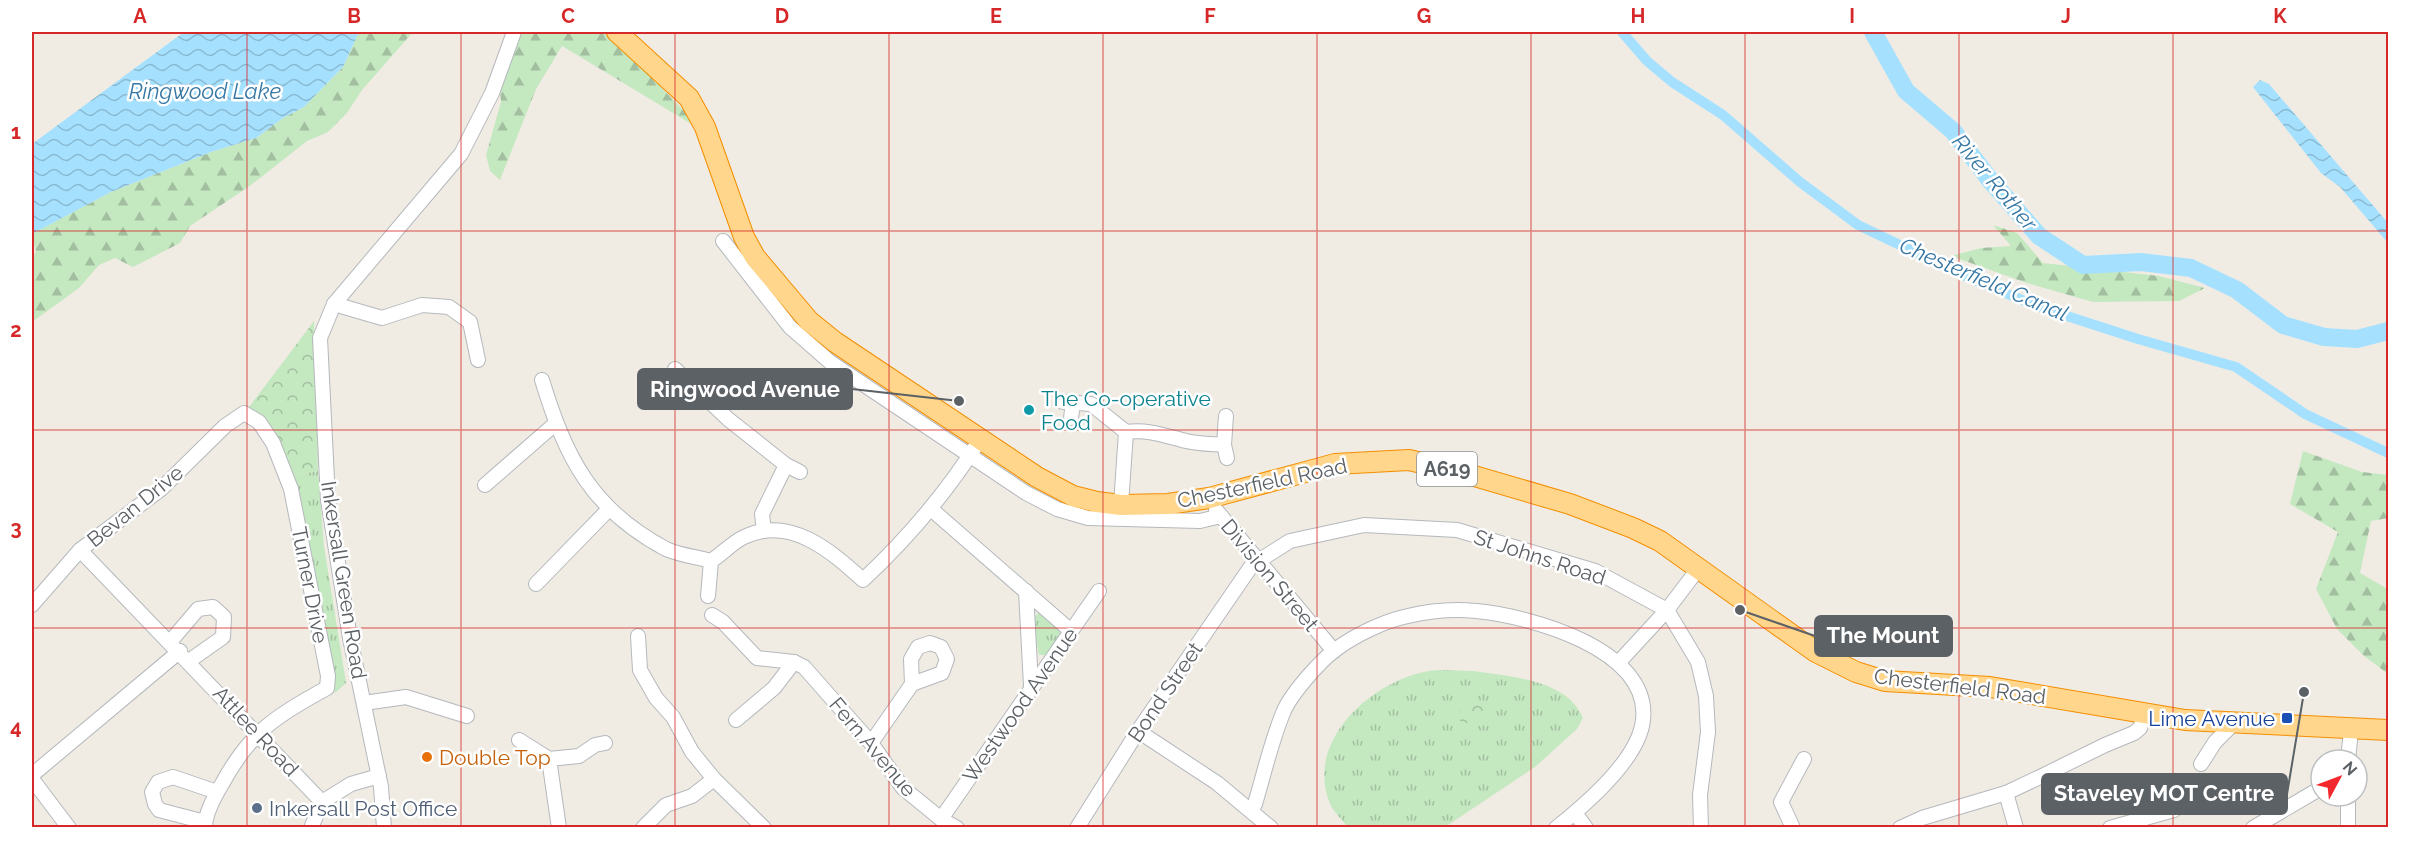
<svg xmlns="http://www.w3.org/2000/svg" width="2420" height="859" font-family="Raleway,sans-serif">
  <defs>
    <pattern id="grass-tufts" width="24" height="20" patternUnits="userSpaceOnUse" patternTransform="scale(1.5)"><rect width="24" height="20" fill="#c4e8c0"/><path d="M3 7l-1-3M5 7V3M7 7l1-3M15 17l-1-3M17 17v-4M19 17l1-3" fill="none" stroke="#a2bfa0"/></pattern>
    <pattern id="forest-firs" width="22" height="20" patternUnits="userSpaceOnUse" patternTransform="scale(1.5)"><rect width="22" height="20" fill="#c4e8c0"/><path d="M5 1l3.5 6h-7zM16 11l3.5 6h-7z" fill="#a2bfa0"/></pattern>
    <pattern id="park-crowns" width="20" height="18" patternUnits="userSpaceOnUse" patternTransform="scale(1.5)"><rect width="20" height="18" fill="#c4e8c0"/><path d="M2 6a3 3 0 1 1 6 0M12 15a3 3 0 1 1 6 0" fill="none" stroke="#a2bfa0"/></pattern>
    <pattern id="water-waves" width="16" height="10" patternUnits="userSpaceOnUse" patternTransform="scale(1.5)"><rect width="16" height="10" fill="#a5e1ff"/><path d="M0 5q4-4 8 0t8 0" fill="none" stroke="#8abad2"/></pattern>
  </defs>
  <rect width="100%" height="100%" fill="#f0ece4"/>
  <g fill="url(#grass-tufts)">
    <polygon points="318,471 324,546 346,683 335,693 292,475"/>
    <polygon points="1040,612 1062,629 1063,635 1050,655 1039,655 1032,619"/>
    <path d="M1474,671c37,6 93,8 109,47l-6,11 -42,38 -90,60h-97c-5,-6 -13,-14 -17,-21 -28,-62 37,-122 93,-134 15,-4 34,-1 50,-1z"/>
  </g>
  <g fill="url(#forest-firs)">
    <polygon points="359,32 413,32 362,90 347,113 328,132 307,141 251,185 190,226 180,243 133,267 115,258 99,265 79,288 32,322 32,255 36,253 32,234 111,192 211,152 256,138 283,118 304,107 343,67"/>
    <polygon points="518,32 608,32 703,131 562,46 536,89 500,180 490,171 486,155 501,102 500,89"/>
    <polygon points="1993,225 2017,233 2043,263 2159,276 2205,288 2179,301 2093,302 2027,283 1951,256 1981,248 2011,246"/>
    <polygon points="2303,451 2362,472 2388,475 2388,518 2371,521 2360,573 2386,588 2388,582 2388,674 2363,655 2337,629 2316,589 2338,532 2290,504"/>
  </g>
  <g fill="url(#park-crowns)">
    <polygon points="314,321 318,471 292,475 263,417 249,407"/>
    <polygon points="1462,698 1497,703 1486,726 1460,722"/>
  </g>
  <g fill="url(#water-waves)">
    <polygon points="184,32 359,32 343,67 304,107 283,118 256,138 211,152 111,192 32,234 32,144"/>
    <polygon points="2260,80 2269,84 2388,223 2388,243 2340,187 2321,173 2253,87"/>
  </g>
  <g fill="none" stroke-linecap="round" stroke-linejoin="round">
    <polyline stroke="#a5e1ff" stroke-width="10" points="1622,32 1647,61 1672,82 1723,115 1800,182 1858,225 1969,278 2039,307 2138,339 2236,367 2305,414 2388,453"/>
    <polyline stroke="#a5e1ff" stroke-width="18" points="1873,32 1906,91 1953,131 1990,180 2039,236 2083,265 2141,262 2191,268 2237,290 2283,325 2324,337 2357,339 2388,331"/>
    <g stroke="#b5b8bc" stroke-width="16">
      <g id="minor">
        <polyline points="723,241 790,327 830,362 1026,493 1057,509 1088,518 1200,521 1221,516"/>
        <polyline points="334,304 382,318 422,305 449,307 470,322 478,360"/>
        <polyline points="675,369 728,419 786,465 762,514 764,531"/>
        <path d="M542,380c24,78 49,129 124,169 13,6 31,8 45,12"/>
        <polyline points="1063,402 1091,404 1126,432"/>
        <polyline points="1226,416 1224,445 1227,458"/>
        <polyline points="1071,418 1073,403"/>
        <path d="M1126,432c23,-3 39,4 60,9 12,3 26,3 38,4"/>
        <polyline points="786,465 800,472"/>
        <polyline points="485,485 555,424"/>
        <polyline points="1121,505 1126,432"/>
        <polyline points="931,509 1071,631"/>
        <polyline points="1216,510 1334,651"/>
        <polyline points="80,550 322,802"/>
        <polyline points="536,584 609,509"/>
        <polyline points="1026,591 1031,686"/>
        <path d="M708,596l3,-35c11,-7 22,-19 33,-24 46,-22 87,14 119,43 46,-43 85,-89 118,-142"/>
        <path d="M32,605l48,-55 81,-61 64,-63 19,-13 15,9 14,21 18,46 37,187 -1,12c-50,27 -77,44 -105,96 -7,12 -17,29 -17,44"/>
        <polyline points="712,615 723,622 757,658 794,662 804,667 871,743 903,788 941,819 957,828"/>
        <polyline points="638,636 640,670 656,698 673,717 692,752 714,779 764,828"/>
        <polyline points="170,642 198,609 213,607 224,617 223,637 189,661"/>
        <polyline points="1619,662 1667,610 1698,569"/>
        <polyline points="364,703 406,697 467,716"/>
        <polyline points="736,720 774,688 794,662"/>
        <polyline points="1138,731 1217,783 1271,828"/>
        <polyline points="519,740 549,759"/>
        <polyline points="871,743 912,684 911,659 918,647 930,643 941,647 947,659 942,673 912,684"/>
        <polyline points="2348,760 2351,730"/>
        <polyline points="2201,764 2215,742 2234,723"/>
        <polyline points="32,775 180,651"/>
        <polyline points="32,779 69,828"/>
        <polyline points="2006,793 2016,828"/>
        <polyline points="2348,796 2348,828"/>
        <path d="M1251,810l4,-6c9,-30 16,-62 28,-91 7,-18 36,-51 52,-63 20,-15 49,-29 73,-34 21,-5 47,-7 68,-5 54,5 175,38 167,109 -4,39 -58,85 -87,108"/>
        <polyline points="1575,813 1586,828"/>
        <polyline points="941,819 1099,591"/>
        <polyline points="205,822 159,810 155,804 152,792 158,782 173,777 217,792"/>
        <polyline points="311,828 322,802 351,784 379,776"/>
        <polyline points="384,828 381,787 350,638 328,500 320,338 334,304 461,154 492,93 514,32"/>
        <polyline points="559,828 549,759 579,756 595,745 605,743"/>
        <polyline points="643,828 666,805 692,796 714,779"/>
        <polyline points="1077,828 1138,731 1252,565 1290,541 1364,525 1457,530 1595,571 1667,610 1698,662 1706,696 1708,732 1700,795 1701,828"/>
        <polyline points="1793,828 1781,802 1804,759"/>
        <polyline points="1900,828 1922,818 2006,793 2040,777 2105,745 2134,733 2140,728 2145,714"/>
        <polyline points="2110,828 2174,810"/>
        <polyline points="2253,828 2321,788"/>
      </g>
    </g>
    <g stroke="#f48e00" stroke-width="22">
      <polyline id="highway" points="617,32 689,98 705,127 744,237 755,257 809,321 835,342 1037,477 1073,496 1097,502 1121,505 1168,504 1209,498 1335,464 1409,460 1464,473 1570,504 1633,528 1660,541 1816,652 1856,672 1885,681 1990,687 2185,720 2388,730"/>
    </g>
    <use href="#minor" stroke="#fff" stroke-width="14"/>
    <use href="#highway" stroke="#ffd68c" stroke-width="20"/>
  </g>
  <path fill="none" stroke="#d62828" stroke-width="1.5" stroke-opacity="0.55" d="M247,32v796M461,32v796M675,32v796M889,32v796M1103,32v796M1317,32v796M1531,32v796M1745,32v796M1959,32v796M2173,32v796M32,231h2356M32,430h2356M32,628h2356"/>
  <circle fill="#0f9aa8" stroke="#fff" stroke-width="2" cx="1029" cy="410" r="6"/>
  <rect fill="#1a4fb4" stroke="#fff" stroke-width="2" x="2281" y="712" width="12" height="12" rx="3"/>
  <circle fill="#e8710a" stroke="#fff" stroke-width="2" cx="427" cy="757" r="6"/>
  <circle fill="#5c6f8a" stroke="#fff" stroke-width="2" cx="257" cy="808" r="6"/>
  <g text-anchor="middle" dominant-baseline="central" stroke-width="5" stroke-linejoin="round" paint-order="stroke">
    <rect fill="#fff" stroke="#8d9094" stroke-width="1.5" x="1417" y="452" width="60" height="34" rx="4.5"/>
    <g font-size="20" font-weight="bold" fill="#5c6166">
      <text x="1447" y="469">A619</text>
    </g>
    <g font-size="21" fill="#0d838f" stroke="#fff" text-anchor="start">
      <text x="1041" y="398">The Co-operative<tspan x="1041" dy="24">Food</tspan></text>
    </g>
    <g font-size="21" fill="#5c6166" stroke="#fff">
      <text transform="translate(1262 483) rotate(-12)">Chesterfield Road</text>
      <text transform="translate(135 506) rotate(-39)">Bevan Drive</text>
      <text transform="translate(1540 557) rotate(18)">St Johns Road</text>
      <text transform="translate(1270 575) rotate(50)">Division Street</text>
      <text transform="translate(344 580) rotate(81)">Inkersall Green Road</text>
      <text transform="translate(310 585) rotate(79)">Turner Drive</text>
      <text transform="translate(1960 686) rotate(7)">Chesterfield Road</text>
      <text transform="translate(1165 692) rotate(-56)">Bond Street</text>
      <text transform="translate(1020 705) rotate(-55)">Westwood Avenue</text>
      <text transform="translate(256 731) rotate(47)">Attlee Road</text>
      <text transform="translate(873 747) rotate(50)">Fern Avenue</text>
    </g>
    <g font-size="21" fill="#164399" stroke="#fff" text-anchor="end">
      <text x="2275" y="718">Lime Avenue</text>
    </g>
    <g font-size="21" fill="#c56008" stroke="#fff" text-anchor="start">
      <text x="439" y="757">Double Top</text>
    </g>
    <g font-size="21" fill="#4e5e75" stroke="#fff" text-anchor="start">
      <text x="269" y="808">Inkersall Post Office</text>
    </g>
    <g font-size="22" font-style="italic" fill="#3777a4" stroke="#fff">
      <text x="205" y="91">Ringwood Lake</text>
      <text transform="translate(1995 182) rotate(50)">River Rother</text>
      <text transform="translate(1984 279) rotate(23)">Chesterfield Canal</text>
    </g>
  </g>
  <path fill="none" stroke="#5c6166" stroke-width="2" d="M959 401L852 389M1740 610L1815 636M2304 692L2287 794"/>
  <g fill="#5c6166" stroke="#fff" stroke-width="2">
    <circle cx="959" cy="401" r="6"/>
    <circle cx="1740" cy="610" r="6"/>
    <circle cx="2304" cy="692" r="6"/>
  </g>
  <g fill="#5c6166" stroke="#5c6166" stroke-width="2">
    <rect x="638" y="369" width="214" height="40" rx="6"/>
    <rect x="1815" y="616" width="137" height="40" rx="6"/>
    <rect x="2042" y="774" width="245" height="40" rx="6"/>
  </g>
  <g font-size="22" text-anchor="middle" font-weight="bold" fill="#fff">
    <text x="745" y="397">Ringwood Avenue</text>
    <text x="1883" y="643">The Mount</text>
    <text x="2164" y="801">Staveley MOT Centre</text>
  </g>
  <rect width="2420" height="859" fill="none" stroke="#ffffff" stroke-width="66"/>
  <g transform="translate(2339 778) rotate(49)"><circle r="28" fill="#ffffff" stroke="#bec0c2" stroke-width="1.5"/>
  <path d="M0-4.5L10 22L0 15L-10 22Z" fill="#f2282d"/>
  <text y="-9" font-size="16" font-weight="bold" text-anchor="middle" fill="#5c6166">N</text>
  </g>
  <rect x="33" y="33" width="2354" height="793" fill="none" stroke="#d62828" stroke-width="2"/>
  <g font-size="20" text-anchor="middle" font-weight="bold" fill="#d62828">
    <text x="140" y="23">A</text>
    <text x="354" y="23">B</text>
    <text x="568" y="23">C</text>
    <text x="782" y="23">D</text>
    <text x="996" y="23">E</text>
    <text x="1210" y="23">F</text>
    <text x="1424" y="23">G</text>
    <text x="1638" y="23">H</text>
    <text x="1852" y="23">I</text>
    <text x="2066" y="23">J</text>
    <text x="2280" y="23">K</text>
    <text x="16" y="139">1</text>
    <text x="16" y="337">2</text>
    <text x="16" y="535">3</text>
    <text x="16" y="734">4</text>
  </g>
</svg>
